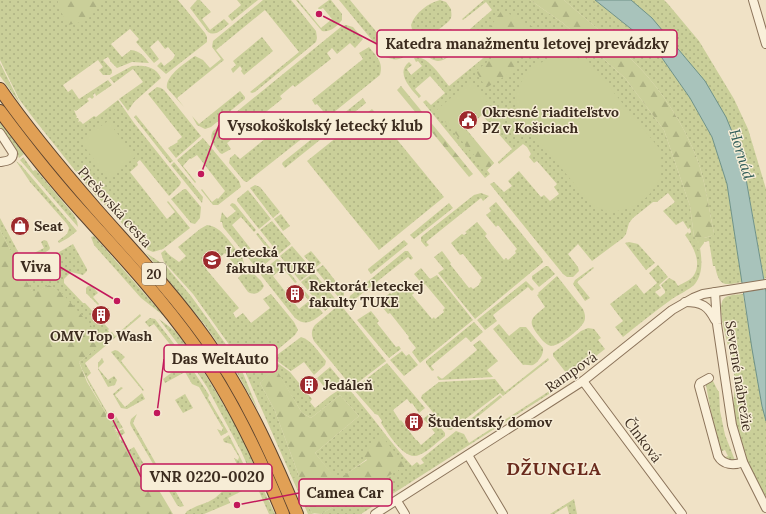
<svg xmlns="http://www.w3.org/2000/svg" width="766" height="514" font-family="Lora,serif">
  <defs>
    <pattern id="grass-dots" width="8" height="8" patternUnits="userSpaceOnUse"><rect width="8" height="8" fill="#cacf99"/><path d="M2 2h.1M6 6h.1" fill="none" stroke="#aeb283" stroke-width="1.8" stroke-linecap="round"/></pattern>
    <pattern id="forest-firs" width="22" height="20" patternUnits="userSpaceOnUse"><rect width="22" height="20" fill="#cacf99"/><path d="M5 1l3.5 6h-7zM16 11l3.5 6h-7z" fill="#aeb283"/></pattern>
  </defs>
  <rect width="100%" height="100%" fill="#f0e2c6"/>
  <g fill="url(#grass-dots)">
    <path d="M0,0h178l27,33 2,4v5l-41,32 -9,-8 4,-4 3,4 9,-7 2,-4 -7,-8 -3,2 -7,-9 -8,7 9,12 -5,4 -18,-21 3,-3 -9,-10 -19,15 11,13 9,-7c9,1 13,6 18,13l-17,-1 -15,6 -7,-7v-1l-2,-3 -5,3 9,10v3l-2,2h-7l-4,-5 4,-3 -5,-7 -35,25 5,7 4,-3 7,10 29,-19 4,5 -16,11 -1,-3 -2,2 1,2 -2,2 -2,-2 -3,2 2,2 -13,10 -2,-1 3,7 -1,1h2l1,2 -1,2 2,-1 3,3 11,-8 2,1 22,-17 16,23 47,59 -1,3 -11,11 -29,-36 -3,2 1,3 -8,7 37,47 8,-7 -8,-10 1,-1 22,27 -27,21 -10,3 -7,-3 -57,-61 -55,-69 -15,-20 -19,-39z"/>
    <path d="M197,0h3l11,12 -9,7 8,11 14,-11 5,5c-7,5 -13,13 -21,8l-18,-24z"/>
    <polygon points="237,0 258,0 232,21 228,16 241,5"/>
    <path d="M263,0h28l25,31 1,7 -1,4 -61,50 -3,1 -2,-1 49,-40 -34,-42 -49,40 8,10 -47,38 7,9 -17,-19c-2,-12 18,-25 28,-32l8,4 7,8 11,-9 -9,-12 1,-6z"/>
    <path d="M296,0h2l23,28 11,-9 -9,-11 -4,2 -1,-2 11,-8h2l11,14v6c-5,6 -12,13 -20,11z"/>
    <path d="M339,0h11l34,41c10,-7 19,-15 28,0l-1,9c-7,9 -14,12 -25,7z"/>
    <path d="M440,0l6,2 5,7c0,3 1,6 0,9 -2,4 -6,6 -9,9 -11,8 -27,20 -31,-2 4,-12 17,-22 29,-25z"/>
    <path d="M484,0h46l33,23 62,55 39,52 26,76 4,31 2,-1 3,14 1,-2c2,12 3,26 -5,36 -6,6 -16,10 -23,15 -17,12 -33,25 -49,38l-8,-10 8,-6 -13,-17 26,-20 8,10 13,-11 -8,-10 9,-8 10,12 -9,8 2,3 -6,4 5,5 5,-4v-2l-4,-6 8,-7 6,3 3,5c5,-3 13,-6 16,-11 8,-13 -1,-29 -9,-40l3,-3 1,2 2,-2 -1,-4 -2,1 -5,-8 -7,4 -13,-14 12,-9 -7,-9 -11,9h-4l-20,16 -4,5 -3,11 -3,4 -31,23 -14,-17 -10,10 10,13 1,4 -6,6h-6l-4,-3 -73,-90 4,-2 10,10 8,-6 -4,-5 11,-10 22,26 3,-2 6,6 9,-7 -5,-7 3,-3 -20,-23 -3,2 -5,-6 2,-3 -4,-7 -4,-3 -24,20 -1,-2 14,-13 -30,-34 -16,14 28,34 -7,7 3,4 -5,4 -62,-76 3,-2 5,5 14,-12 -15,-17 -15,13 6,7 -2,2c-8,-9 -24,-25 -10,-36l3,3 -5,4 4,6 11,-9 -4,-5 -2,1 -2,-4c12,-5 27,19 35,28l38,-31 -7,-8 -2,1 -8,-19 22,-19 -6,-8 -23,18 -1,-1z"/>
    <path d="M564,0h31l60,48 35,50 22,39 15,47 15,98c-19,4 -23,4 -27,-16h-2l-4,-25 -5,1v-4l7,-2 3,-3c-5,-23 -9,-55 -18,-77 -13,-32 -33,-64 -57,-89 -23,-24 -50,-45 -75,-67z"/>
    <polygon points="631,0 664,0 668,4 699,41 734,99 748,129 766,189 766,278 764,279 742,156"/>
    <path d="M346,25l7,2 10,12 -8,9 -5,-5 -13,11 -5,-6 -5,5 4,6 -36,28 -2,-2 -13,11 2,3 -55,44 4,6 -9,5 -2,-1c-5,-7 -12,-13 -7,-22l129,-105z"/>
    <path d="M451,29l10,14c-3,7 -15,18 -23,18 -4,0 -9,-4 -13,-5 -2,-7 2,-8 7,-12l11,15 16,-13 -12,-15z"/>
    <polygon points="262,37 273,51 244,75 241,71 242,69 240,66 233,73 231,69 236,65 233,61"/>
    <path d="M369,47c7,9 15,15 11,28l-52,42 -11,-13 -2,1 -3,-5 51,-41 -4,-6z"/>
    <polygon points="0,63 21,105 0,76"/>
    <path d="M132,66c11,-1 24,0 29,12l-27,24 -6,9 -9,-12 24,-17 -10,-13 -19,14 -4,-5z"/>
    <polygon points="157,87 161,88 164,90 201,136 176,158 168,148 178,142 177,141 182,137 148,94"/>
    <polygon points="240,91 245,97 245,99 211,127 205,129 197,125 192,116 199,124"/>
    <polygon points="363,98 366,103 285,168 282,164 283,162"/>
    <polygon points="372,109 444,197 379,250 307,161"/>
    <polygon points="136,115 173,161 170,163 137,121 134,117"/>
    <polygon points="291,118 294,122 293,123 304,137 247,182 244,181 229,163 230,158 235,154 240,159"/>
    <polygon points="0,123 24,154 19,158 14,146 0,127"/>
    <polygon points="203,138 239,181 241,187 218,205 213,205 201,190 202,189 212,202 217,198 218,199 225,191 197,155 191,159 190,158 183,166 196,182 195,183 177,160"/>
    <polygon points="24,157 24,158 33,171 36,170 74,215 77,221 78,227 20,160"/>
    <polygon points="16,161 21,165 77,231 68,238 59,243 58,241 67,234 69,228 67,224 30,182"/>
    <polygon points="174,162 203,197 202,203 171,165"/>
    <polygon points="255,185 260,187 280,212 273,218 250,188"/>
    <polygon points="184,189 186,189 201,207 200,218 195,224 191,223 171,199"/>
    <polygon points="248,190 271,219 259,229 237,201 237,199"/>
    <polygon points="481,193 489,196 483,201 481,198 426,242 429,245 426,247 421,241 421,237 474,195"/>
    <polygon points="496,202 542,259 543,262 541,264 475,319 438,273 444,269 434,257 442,251 451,263 450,264 469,288 471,287 473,289 479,285 479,284 481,281 480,280 482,278 463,254 460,255 451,243 462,234 464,235 467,233 465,232 477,222 487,234 485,236 504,260 506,258 508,260 516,253 515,251 517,249 498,225 496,227 486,215 491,211 489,208"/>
    <polygon points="232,203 235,204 256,230 254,232 241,217 232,225 258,258 268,250 256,234 258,233 276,255 258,270 223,227 222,222 220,222 222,212 227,218 236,211 230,205"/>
    <polygon points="449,203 453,208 414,239 410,235"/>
    <polygon points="281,214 290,226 283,231 274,219"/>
    <polygon points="0,218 22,259 44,248 41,242 44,240 47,241 50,248 49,250 26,264 21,264 17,263 0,230"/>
    <polygon points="272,221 291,244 279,254 260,230"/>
    <path d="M207,225c15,1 25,21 35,32l2,6 -5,7 -14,-17 -19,16 33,39 -6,5 3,5 7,-5 8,10 19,-15 -7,-9 8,-5 23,28 4,8 -3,5 -38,32 1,3 14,-11 18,13 22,27 -2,3 5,6c8,-6 23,-21 33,-20 22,25 41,53 64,78l5,-4 3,3 4,-2 -3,-4 35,-28 8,3 5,9 85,-55 -1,-2 7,-6v7l-199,127h-40l84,-48 -38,-7 -30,22 -22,-28 44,-37 -19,-21 -29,23 -9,-5 -27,-45 -15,15 15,28 24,65 -5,3 18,34 2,1h-6l-68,-154 -47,-66 -29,-32 -3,-9 4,-3c4,6 9,8 14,12l7,-6 -8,-9 22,-18z"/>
    <polygon points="94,236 164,316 141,298 94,245 91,237"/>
    <polygon points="404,240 408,244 371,274 368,270 368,269"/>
    <polygon points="629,242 638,244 655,263 646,270 625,243"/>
    <polygon points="73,244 87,269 87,271 83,275 71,272 64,279 64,283 83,303 85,303 109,329 108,330 109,332 106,334 107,335 112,332 115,336 140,314 141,316 85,363 91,373 87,377 108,414 113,411 123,428 119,429 118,427 115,429 117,432 123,429 125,433 119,437 120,440 123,439 129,450 134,447 157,487 121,443 110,420 88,382 79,362 104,342 55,289 49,285 33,294 23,273"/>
    <polygon points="292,246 312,269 312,272 300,281 280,256"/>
    <polygon points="311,251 321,263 315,268 304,256"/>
    <polygon points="405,251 408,251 413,258 411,260 408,257 354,300 356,304 354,306 349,300 350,296"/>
    <polygon points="146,253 166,266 191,296 238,361 258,410 232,364 205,325"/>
    <path d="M277,259l3,1 17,22 -2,1 -12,-15 -10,8 26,33 10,-8 -12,-15 2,-2 24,29c-10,8 -17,14 -28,5l-34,-43v-3z"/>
    <polygon points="323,265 344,292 344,295 340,299 316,270"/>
    <polygon points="546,266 548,266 555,274 539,287 532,279 532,276"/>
    <polygon points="593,267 594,268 577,282 590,298 585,301 573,284 575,280"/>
    <polygon points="421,268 430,279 437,275 473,320 420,363 412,352 416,348 408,338 409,337 390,313 388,314 378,302 390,293 391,294 394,292 393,291 404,281 414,293 412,295 432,319 434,317 435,319 444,312 443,310 445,308 425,284 423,285 414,274"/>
    <path d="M250,270l11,11 3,5c-3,6 -9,10 -16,6l-10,-14 7,-7z"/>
    <polygon points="313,273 315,274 337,301 325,311 301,282"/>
    <path d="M557,276l26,33c2,5 3,9 1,13 -4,8 -25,24 -33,24 -6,-2 -9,-6 -12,-10 -13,-16 -7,-18 6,-29l-8,-12 2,-1 -1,-1z"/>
    <polygon points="152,279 201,341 242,406 290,511 287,512 267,462 150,281"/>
    <polygon points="526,281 534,289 532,291 528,287 493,315 497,321 485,330 477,320"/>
    <polygon points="88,286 92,286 98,293 93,297 99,304 98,305 86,293 86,288"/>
    <path d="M743,294l19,112 4,15v79c-14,-29 -31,-59 -33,-92 0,-8 2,-17 2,-25 -1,-8 -2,-19 -4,-27 -3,-11 -13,-44 -9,-54 2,-8 14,-7 21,-8z"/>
    <path d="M340,304l46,57 -34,26 -38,-46c-3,-6 -3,-11 1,-16z"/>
    <polygon points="371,311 379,321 377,323 396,347 399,346 401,349 389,358 357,320"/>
    <polygon points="150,318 155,319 181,353 185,359 183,361 154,324 149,327 145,322"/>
    <polygon points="159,319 175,331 192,353 213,387 239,431 257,471 255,472 275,514 269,514 241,451 207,387 181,348"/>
    <polygon points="474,322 483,332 471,342 466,337 431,366 434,370 432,371 426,363 426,361"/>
    <path d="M499,324l10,12 11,-9h6l17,21c1,6 -4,14 -10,17 -3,1 -7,-1 -10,0l-30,-36z"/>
    <polygon points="588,328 594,329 601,338 598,340 605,349 569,377 565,376 567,374 553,356 553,353 581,331"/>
    <path d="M301,337c11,3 18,16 25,24l-1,4 -11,10 -10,-13 -13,9 -18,-13z"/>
    <polygon points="480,340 498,361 487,370 493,377 439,380 437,377 438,376 442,379 477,350 473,345"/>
    <polygon points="115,350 118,351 125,357 121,361 144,390 143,391 111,352"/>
    <polygon points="402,351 406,356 409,354 418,365 404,376 390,360"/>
    <polygon points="102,358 104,362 98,368 108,380 114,376 117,380 115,385 108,387 98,369 98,363"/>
    <polygon points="548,358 549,360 503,396 500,393 451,430 447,429 421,398 422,395 439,382 495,379 505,392"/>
    <polygon points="187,361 209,395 208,398 228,432 221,436 217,429 222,431 223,427 222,427 199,387 192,384 185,372 165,383 163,379"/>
    <path d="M387,363l38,45 -6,5 -7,-10 -1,1 -4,-5 -14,11 7,11 1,-1 15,20h1l4,5 14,-12 -4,-5 1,-1 -9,-8 6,-5 16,19v3c-8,6 -16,15 -26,19 -14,7 -31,-22 -38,-32l1,-2 -4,-6 -3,-1 -22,-25z"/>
    <polygon points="330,367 340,379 339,384 333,389 326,389 317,378"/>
    <path d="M712,379l6,12h1l1,20 5,24 11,28 -13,-5 5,-2 -3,-6 -5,2c-6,-23 -10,-44 -14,-67z"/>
    <polygon points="121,387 123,388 115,395 125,407 142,393 145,399 127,409 121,408 113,394"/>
    <polygon points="185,394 193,408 183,413 175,400"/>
    <polygon points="500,395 502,397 465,427 462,426"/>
    <polygon points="137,414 133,423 168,485 176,492 184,506 180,507 177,505 131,426 130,423 131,419"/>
    <polygon points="229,435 254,485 228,498 230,503 204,514 185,514 187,511 197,506 208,502 215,498 224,490 239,481 241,473 234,458 238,460 239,457 231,444 224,442 223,439"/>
    <polygon points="574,499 577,514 569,514 567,506 554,514 550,514"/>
  </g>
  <g fill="url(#forest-firs)">
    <path d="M58,0h44c-10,17 -13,21 -34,25l-10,-19z"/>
    <path d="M530,0h34c25,22 52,43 75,67 24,25 44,57 57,89 9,22 13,54 18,77v2l-10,3v5l-6,8 -2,-14h-2l-4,-31 -26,-76 -39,-52 -62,-55z"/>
    <polygon points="502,10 540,31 537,43 515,57 516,69 486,88 476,71 496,55 486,33"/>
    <polygon points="401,86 473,174 469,177 397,90"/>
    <polygon points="440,107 461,132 465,129 494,163 487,170 436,111"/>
    <polygon points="0,230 33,293 49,285 62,293 105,342 79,362 87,382 110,420 121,443 157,487 173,514 0,514"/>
    <polygon points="275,367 302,413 311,418 340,395 359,416 315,453 337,480 367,460 361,453 380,434 406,466 321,514 312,513 293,478 299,476 275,411 260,383"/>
  </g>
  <g fill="#cacf99">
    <path d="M560,55h7l14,4 3,-3 79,97 -3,3c1,6 2,12 1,18 -8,29 -46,49 -71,29l-64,-78c-24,-31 1,-62 34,-70z"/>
    <polygon points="470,82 490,105 461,130 440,107"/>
    <polygon points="108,121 135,157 108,178 80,141"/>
  </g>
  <polygon fill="#a8c3bb" stroke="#6e9288" points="595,0 631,0 652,18 705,81 726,117 742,156 766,292 766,421 762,406 752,349 727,184 712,137 690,98 655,48"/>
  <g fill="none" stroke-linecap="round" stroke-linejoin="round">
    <g stroke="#8c745b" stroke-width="10">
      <g id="minor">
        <polyline points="753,0 766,44"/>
        <path d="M0,133l13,20c0,8 -7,8 -13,9"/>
        <polyline points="715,292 717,324 732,425 743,462 766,508"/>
        <path d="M685,302c17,0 23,4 30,18"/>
        <path d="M709,378l-9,5 -1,3 19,70c5,9 16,10 25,6"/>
        <polyline points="583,381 682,514"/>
        <polyline points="468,455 503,514"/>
        <polyline points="397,501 405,514"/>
        <polyline points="375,514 583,381 672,310 693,298 703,294 766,284"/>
      </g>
    </g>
    <g stroke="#5a422f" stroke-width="14">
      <g id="highway">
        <path d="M0,89c29,42 62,81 96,120 37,42 76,83 109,129 39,54 66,114 92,176"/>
        <path d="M0,111c26,35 53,69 82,101 39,43 79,86 113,134 37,52 64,109 88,168"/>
      </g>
    </g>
    <use href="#minor" stroke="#faf0da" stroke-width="8"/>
    <use href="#highway" stroke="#e1a055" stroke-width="12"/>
  </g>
  <defs>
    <g id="civic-disc" transform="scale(1)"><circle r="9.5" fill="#9d292d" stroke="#f7edd6"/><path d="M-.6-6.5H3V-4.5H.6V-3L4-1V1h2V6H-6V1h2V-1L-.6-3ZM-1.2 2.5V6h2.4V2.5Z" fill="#fff"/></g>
    <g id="shop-disc" transform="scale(1)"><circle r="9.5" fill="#9d292d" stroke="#f7edd6"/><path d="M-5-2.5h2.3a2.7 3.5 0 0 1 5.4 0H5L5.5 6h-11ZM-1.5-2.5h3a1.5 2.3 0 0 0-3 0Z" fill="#fff"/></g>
    <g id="university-disc" transform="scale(1)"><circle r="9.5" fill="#9d292d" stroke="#f7edd6"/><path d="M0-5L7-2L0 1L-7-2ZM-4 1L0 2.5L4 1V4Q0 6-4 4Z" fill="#fff"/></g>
    <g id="building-disc" transform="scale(1)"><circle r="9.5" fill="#9d292d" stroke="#f7edd6"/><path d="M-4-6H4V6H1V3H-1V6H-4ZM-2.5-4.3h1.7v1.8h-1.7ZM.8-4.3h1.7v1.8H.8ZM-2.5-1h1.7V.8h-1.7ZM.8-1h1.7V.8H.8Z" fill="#fff"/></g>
  </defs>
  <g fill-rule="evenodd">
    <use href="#civic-disc" x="468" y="120"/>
    <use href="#shop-disc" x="20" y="226"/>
    <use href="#university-disc" x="212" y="260"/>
    <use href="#building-disc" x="295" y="294"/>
    <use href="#building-disc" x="101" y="315"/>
    <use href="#building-disc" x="309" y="385"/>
    <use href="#building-disc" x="414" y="422"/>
  </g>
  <g text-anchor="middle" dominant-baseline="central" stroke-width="3" stroke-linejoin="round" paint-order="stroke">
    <rect fill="#f7edd6" stroke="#746656" stroke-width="1" x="142" y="263" width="24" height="22" rx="3"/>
    <g font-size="13" font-weight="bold" fill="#3c2c1f">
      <text x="154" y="274">20</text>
    </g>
    <g font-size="14" font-weight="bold" fill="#3c2c1f" stroke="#f7edd6" text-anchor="start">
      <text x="482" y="112">Okresné riaditeľstvo<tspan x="482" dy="16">PZ v Košiciach</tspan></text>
      <text x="34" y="226">Seat</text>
      <text x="226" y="252">Letecká<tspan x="226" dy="16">fakulta TUKE</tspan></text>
      <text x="309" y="286">Rektorát leteckej<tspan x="309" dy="16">fakulty TUKE</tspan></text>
      <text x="101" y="336" text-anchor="middle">OMV Top Wash</text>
      <text x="323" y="385">Jedáleň</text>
      <text x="428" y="422">Študentský domov</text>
    </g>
    <g font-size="14" fill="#3c2c1f" stroke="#f7edd6">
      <text transform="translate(115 207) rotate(48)">Prešovská cesta</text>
      <text transform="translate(571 372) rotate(-35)">Rampová</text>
      <text transform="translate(739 376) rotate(81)">Severné nábrežie</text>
      <text transform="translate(643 440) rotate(53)">Člnková</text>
    </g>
    <g font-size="15" font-style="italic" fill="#2e5c58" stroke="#f7edd6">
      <text transform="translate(742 154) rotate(73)">Hornád</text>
    </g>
    <g font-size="18" font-weight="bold" letter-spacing="1" fill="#6a2b1d" stroke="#f7edd6">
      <text x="554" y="468">DŽUNGĽA</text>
    </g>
  </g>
  <path fill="none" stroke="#c2185b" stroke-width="1.5" d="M319 14L377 44M201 174L219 125M117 301L60 267M157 413L164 359M111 416L141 477M237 505L299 493"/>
  <g fill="#c2185b" stroke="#f7edd6" stroke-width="1.5">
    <circle cx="319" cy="14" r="4"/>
    <circle cx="201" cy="174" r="4"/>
    <circle cx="117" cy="301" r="4"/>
    <circle cx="157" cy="413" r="4"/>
    <circle cx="111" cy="416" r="4"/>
    <circle cx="237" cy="505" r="4"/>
  </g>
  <g fill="#f7edd6" stroke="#c2185b" stroke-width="1.5">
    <rect x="377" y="30" width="300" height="27" rx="4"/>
    <rect x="219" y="112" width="212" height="27" rx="4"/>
    <rect x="13" y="253" width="47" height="27" rx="4"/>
    <rect x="164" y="345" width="113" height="27" rx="4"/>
    <rect x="141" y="464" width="131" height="27" rx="4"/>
    <rect x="299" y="479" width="93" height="27" rx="4"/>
  </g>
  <g font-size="15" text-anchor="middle" font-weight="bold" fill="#3c2c1f">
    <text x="527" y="49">Katedra manažmentu letovej prevádzky</text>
    <text x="325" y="131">Vysokoškolský letecký klub</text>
    <text x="36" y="272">Viva</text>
    <text x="220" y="364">Das WeltAuto</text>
    <text x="207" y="482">VNR 0220-0020</text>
    <text x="345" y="498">Camea Car</text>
  </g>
</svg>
